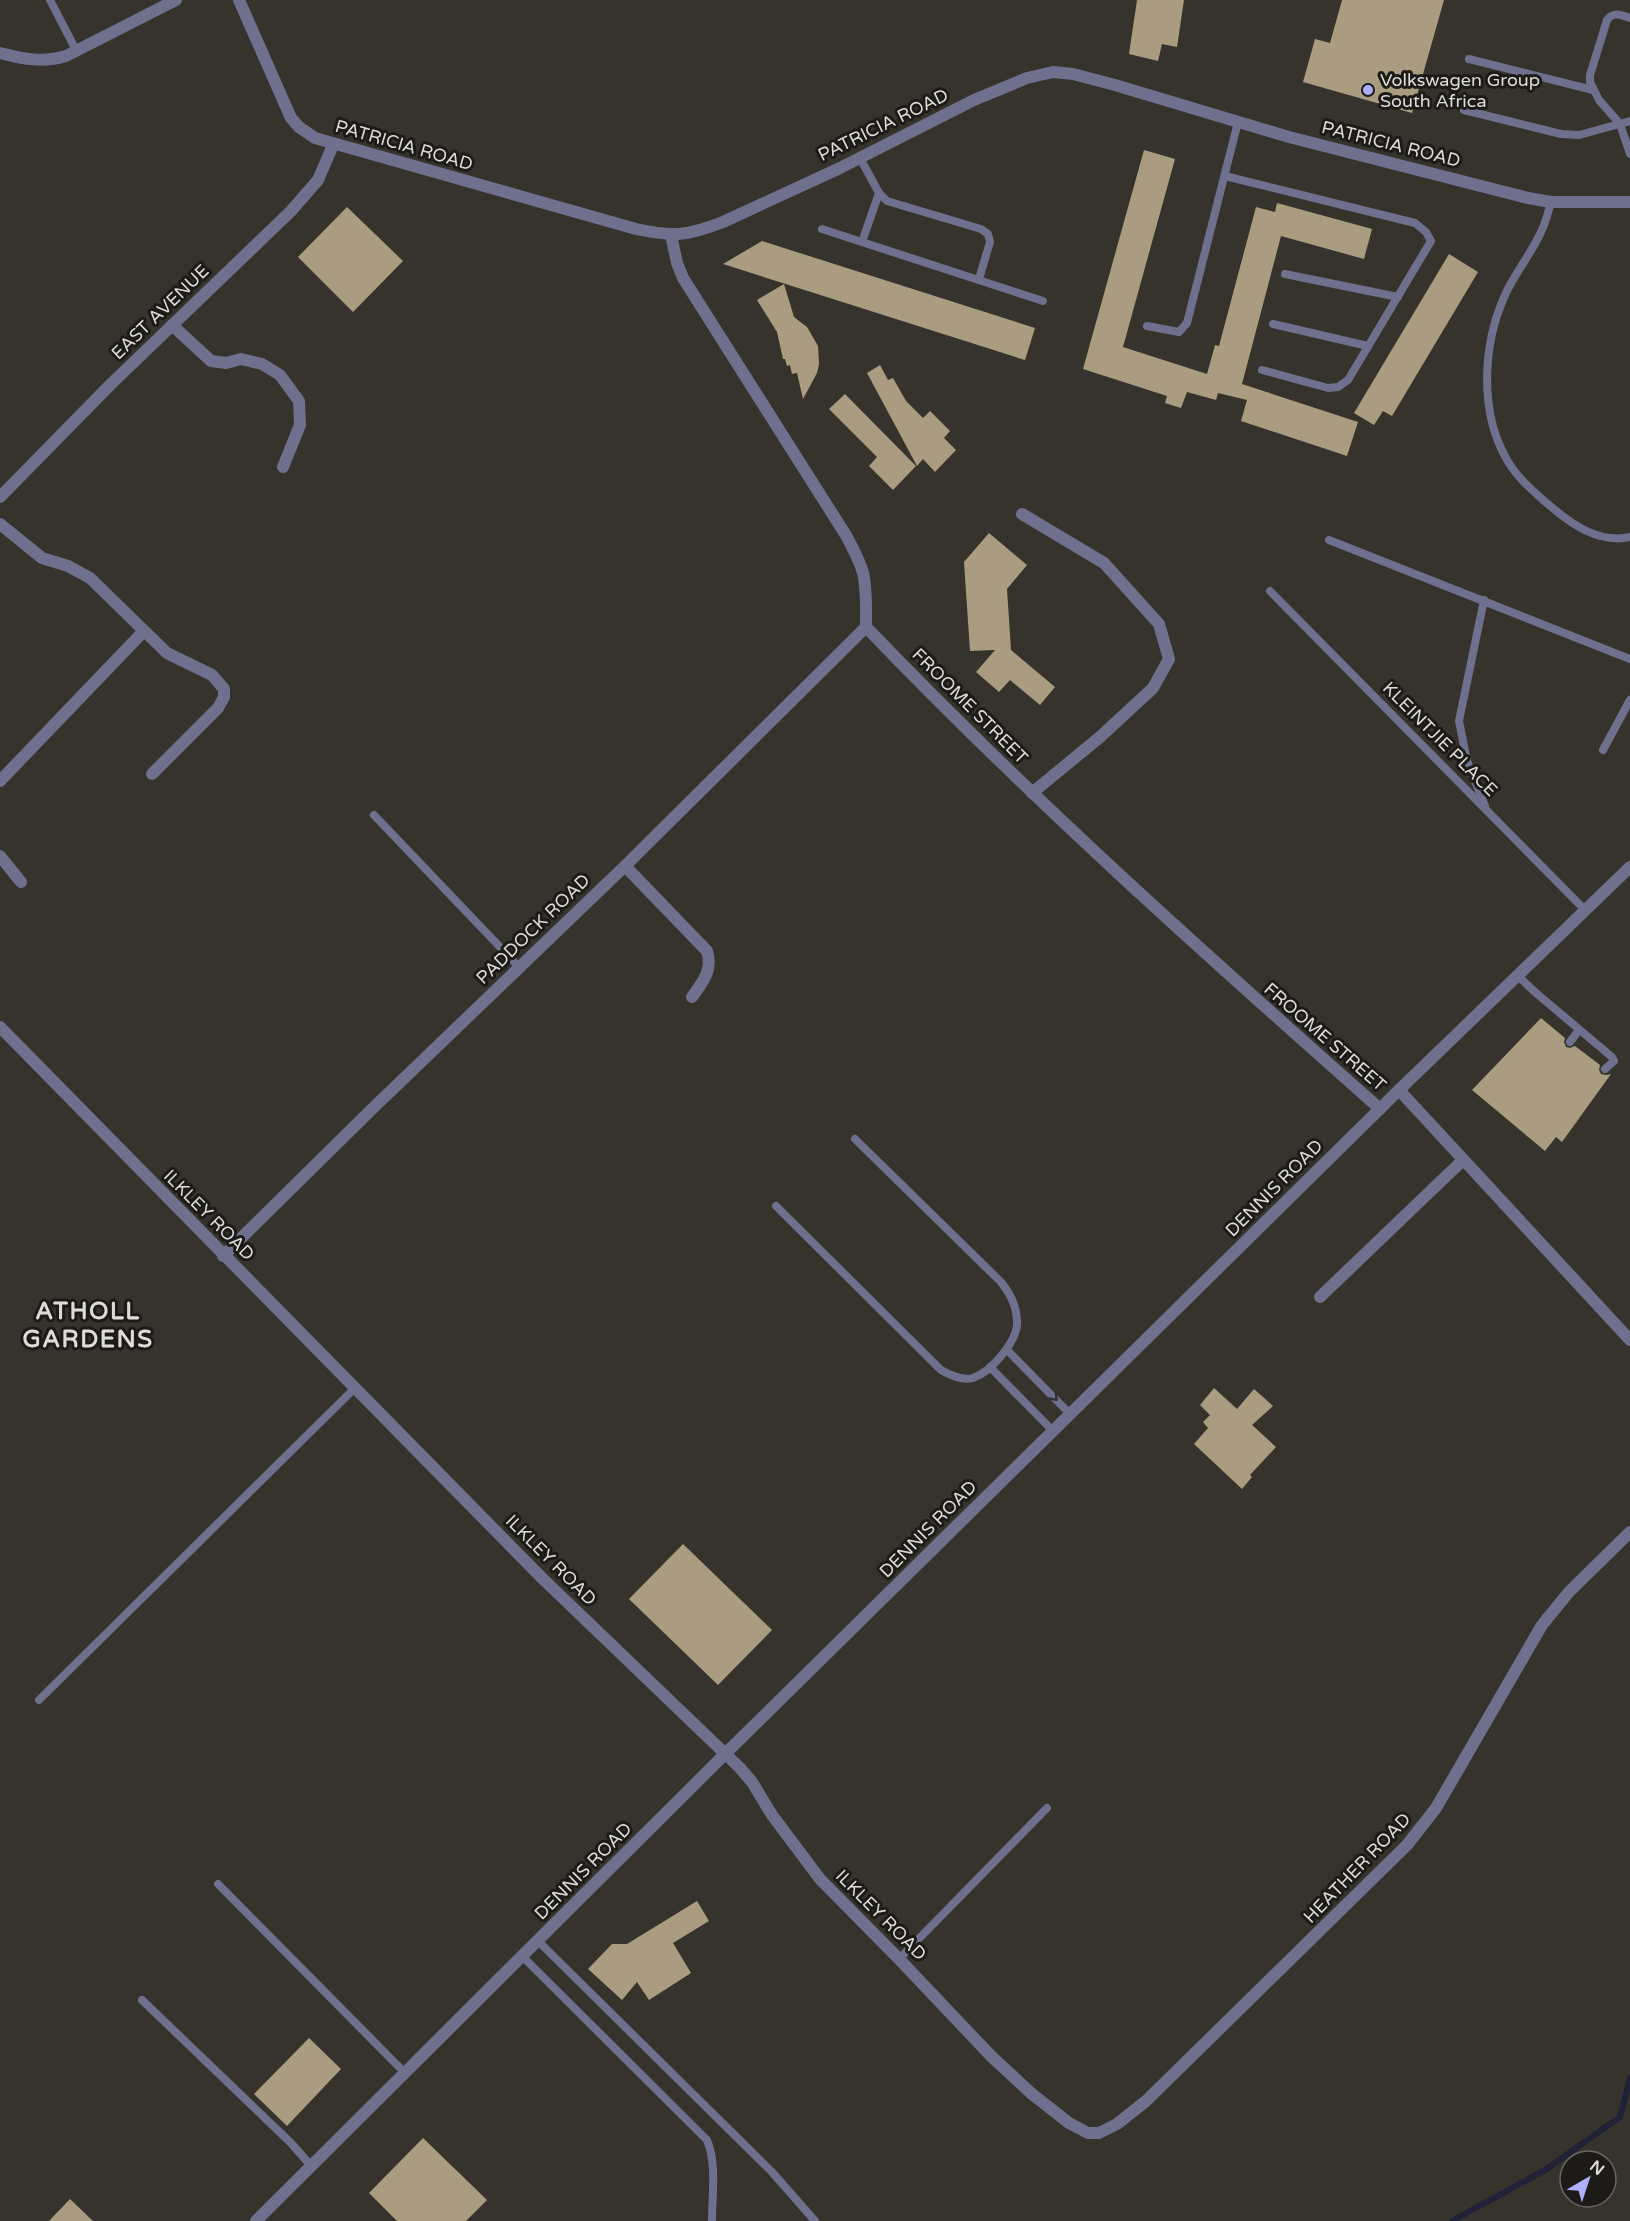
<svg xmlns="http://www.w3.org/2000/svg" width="1630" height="2221" font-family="'Varela Round',sans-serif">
  <rect width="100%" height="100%" fill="#36332c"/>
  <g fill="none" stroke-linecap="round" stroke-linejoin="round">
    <polyline stroke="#212138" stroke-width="6" points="1452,2221 1545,2170 1620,2117 1630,2078"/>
  </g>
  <g fill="#aa9c80">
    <polygon points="1137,0 1184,0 1177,47 1162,44 1158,61 1129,54"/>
    <polygon points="1342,0 1444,0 1412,113 1303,82 1315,39 1330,43"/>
    <polygon points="1144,150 1175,159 1123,347 1207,374 1215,345 1219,346 1256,207 1275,212 1277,203 1372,229 1364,259 1281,236 1242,384 1358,422 1347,456 1241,421 1247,400 1218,393 1216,400 1187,392 1181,408 1165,403 1167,396 1083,369"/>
    <polygon points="347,207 403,261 353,312 298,257"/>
    <polygon points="762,241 1035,328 1025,360 723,264"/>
    <polygon points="1449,254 1478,272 1392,416 1383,411 1374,425 1354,413"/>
    <polygon points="784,284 794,317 807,327 818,346 819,364 817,373 803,399 797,373 792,374 790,365 787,366 785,359 783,359 777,332 757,300"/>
    <polygon points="880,365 888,380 893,378 906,401 923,418 930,411 950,431 944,438 956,450 935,472 923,459 917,466 867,373"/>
    <polygon points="845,394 916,466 893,490 869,466 877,457 829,409"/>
    <polygon points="989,533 1027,565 1007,589 1011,650 1055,687 1040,705 1010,680 999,692 976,672 995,650 970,651 964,562"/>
    <polygon points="1541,1018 1565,1038 1564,1042 1566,1047 1570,1048 1575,1046 1600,1065 1599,1070 1601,1074 1606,1075 1611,1074 1562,1142 1556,1137 1545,1151 1472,1090"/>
    <polygon points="1214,1388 1237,1409 1254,1389 1273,1406 1252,1425 1276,1447 1250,1475 1252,1477 1242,1489 1194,1444 1208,1428 1203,1422 1210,1415 1200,1405"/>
    <polygon points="683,1544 772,1630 718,1685 629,1599"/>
    <polygon points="697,1901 709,1921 673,1943 691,1973 649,2000 637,1982 622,2000 588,1969 612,1944 627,1944"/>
    <polygon points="309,2038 341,2069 287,2126 254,2094"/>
    <polygon points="423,2138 487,2200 466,2221 397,2221 369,2193"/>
    <polygon points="70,2199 93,2221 49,2221"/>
  </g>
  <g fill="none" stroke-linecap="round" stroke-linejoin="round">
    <g stroke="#6e708d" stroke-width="8">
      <polyline points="50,0 77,52"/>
      <path d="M1630,18c-9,-3 -16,-7 -23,2l-17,55v7l9,18 21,24 10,30"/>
      <polyline points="1469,59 1593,90"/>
      <polyline points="1464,110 1561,134 1579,135 1630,121"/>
      <polyline points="860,158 879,193 887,201 981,229 988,234 990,242 979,279"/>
      <polyline points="1225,176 1415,223 1426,232 1431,241 1348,380 1338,387 1328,388 1262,370"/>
      <path d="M1551,202c-3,10 -5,20 -10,30 -10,22 -26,41 -36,63 -22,49 -26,115 1,163 10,19 27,33 43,47 22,19 50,39 81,32"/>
      <polyline points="822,229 1043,301"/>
      <polyline points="862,242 879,193"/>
      <polyline points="1285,274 1398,297"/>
      <polyline points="1273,324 1368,346"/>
      <polyline points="1147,326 1179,332 1187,323 1238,122"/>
      <polyline points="1329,540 1630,659"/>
      <polyline points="1270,591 1586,911"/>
      <polyline points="1484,600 1459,721 1467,761 1485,806"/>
      <polyline points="1603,750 1630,700"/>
      <polyline points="374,815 519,967"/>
      <polyline points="1518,976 1536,993 1612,1057 1614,1061 1605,1069"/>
      <polyline points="1570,1042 1579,1030"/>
      <path d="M776,1206l165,164c9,5 21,11 32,8 18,-6 46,-38 44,-58 -1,-16 -7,-26 -16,-38l-146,-143"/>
      <polyline points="1007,1350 1071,1415"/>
      <polyline points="990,1367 1053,1431"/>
      <polyline points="39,1700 356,1387"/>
      <polyline points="218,1884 405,2073"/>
      <polyline points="538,1941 772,2172 815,2221"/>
      <path d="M522,1956l185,184c10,24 5,55 5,81"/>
      <polyline points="899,1959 1047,1808"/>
      <polyline points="142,2000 291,2143 312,2167"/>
    </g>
    <g stroke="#6e708d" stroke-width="12">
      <path d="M239,0l52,118 8,9 16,11 321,91c38,8 51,7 87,-7l117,-54 134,-68 53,-22 26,-6 20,2 42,11 174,52 239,61 23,4h79"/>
      <path d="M0,53c24,6 43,10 66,3l110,-56"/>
      <path d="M671,235l6,28 6,15 164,259c6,12 13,24 16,36 4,17 3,37 3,54 163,170 338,326 514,482"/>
      <polyline points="172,325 211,361 226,363 241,359 262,364 280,375 299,401 300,425 283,467"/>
      <polyline points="0,497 110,385 291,211 318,180 333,145"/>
      <polyline points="1022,514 1104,563 1159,624 1169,659 1153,688 1100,737 1032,793"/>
      <polyline points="0,524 42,558 68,566 90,578 167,653 212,675 224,689 224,697 218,708 152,774"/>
      <polyline points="0,781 143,632"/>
      <polyline points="0,856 21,882"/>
      <path d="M625,866l82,85c6,19 -4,31 -15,46"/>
      <polyline points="0,1027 542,1578 740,1768 752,1782 772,1815 820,1879 899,1959 991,2056 1032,2094 1069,2123 1088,2133 1099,2133 1117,2124 1146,2101 1407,1845 1436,1808 1542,1625 1569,1592 1630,1532"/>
      <polyline points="1399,1090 1630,1340"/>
      <polyline points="223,1256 371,1110 625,866 866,627"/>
      <polyline points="1320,1297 1463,1160"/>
      <polyline points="256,2221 725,1754 1399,1090 1630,867"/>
    </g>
  </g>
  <defs><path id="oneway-chevron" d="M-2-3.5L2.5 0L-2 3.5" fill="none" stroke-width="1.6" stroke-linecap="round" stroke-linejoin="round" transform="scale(1.5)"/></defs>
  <use stroke="#303034" href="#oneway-chevron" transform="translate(1054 1397) rotate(46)"/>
  <circle fill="#adaffb" stroke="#1c1b17" stroke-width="2" cx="1368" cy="90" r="6"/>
  <g text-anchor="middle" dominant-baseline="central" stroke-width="6" stroke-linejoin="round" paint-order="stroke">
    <g font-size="18" fill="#dedcd8" stroke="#1c1b17" text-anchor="start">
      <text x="1380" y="80">Volkswagen Group<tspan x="1380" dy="21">South Africa</tspan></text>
    </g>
    <g font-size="18" fill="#dedcd8" stroke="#1c1b17">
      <text transform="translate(883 125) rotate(-26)">PATRICIA ROAD</text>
      <text transform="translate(1391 144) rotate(14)">PATRICIA ROAD</text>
      <text transform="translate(404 145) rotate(16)">PATRICIA ROAD</text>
      <text transform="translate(160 312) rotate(-44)">EAST AVENUE</text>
      <text transform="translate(970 706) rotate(45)">FROOME STREET</text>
      <text transform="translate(1440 739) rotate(45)">KLEINTJIE PLACE</text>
      <text transform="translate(533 929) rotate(-44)">PADDOCK ROAD</text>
      <text transform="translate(1325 1037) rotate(41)">FROOME STREET</text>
      <text transform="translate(1274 1188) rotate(-45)">DENNIS ROAD</text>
      <text transform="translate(209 1215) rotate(45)">ILKLEY ROAD</text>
      <text transform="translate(928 1529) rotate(-45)">DENNIS ROAD</text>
      <text transform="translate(551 1560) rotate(45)">ILKLEY ROAD</text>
      <text transform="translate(1357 1868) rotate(-46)">HEATHER ROAD</text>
      <text transform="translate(583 1871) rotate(-45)">DENNIS ROAD</text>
      <text transform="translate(881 1915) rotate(45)">ILKLEY ROAD</text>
    </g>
    <g font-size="24" font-weight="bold" letter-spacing="1.5" fill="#dedcd8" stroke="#1c1b17">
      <text x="88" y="1311">ATHOLL<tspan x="88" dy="28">GARDENS</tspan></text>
    </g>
  </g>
  <g transform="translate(1588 2179) rotate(39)"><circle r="28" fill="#1c1b17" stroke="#6a6864" stroke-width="1.5"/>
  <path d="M0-4.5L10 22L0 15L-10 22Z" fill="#adaffb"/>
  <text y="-9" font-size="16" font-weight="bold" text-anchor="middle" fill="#dedcd8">N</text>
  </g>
</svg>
